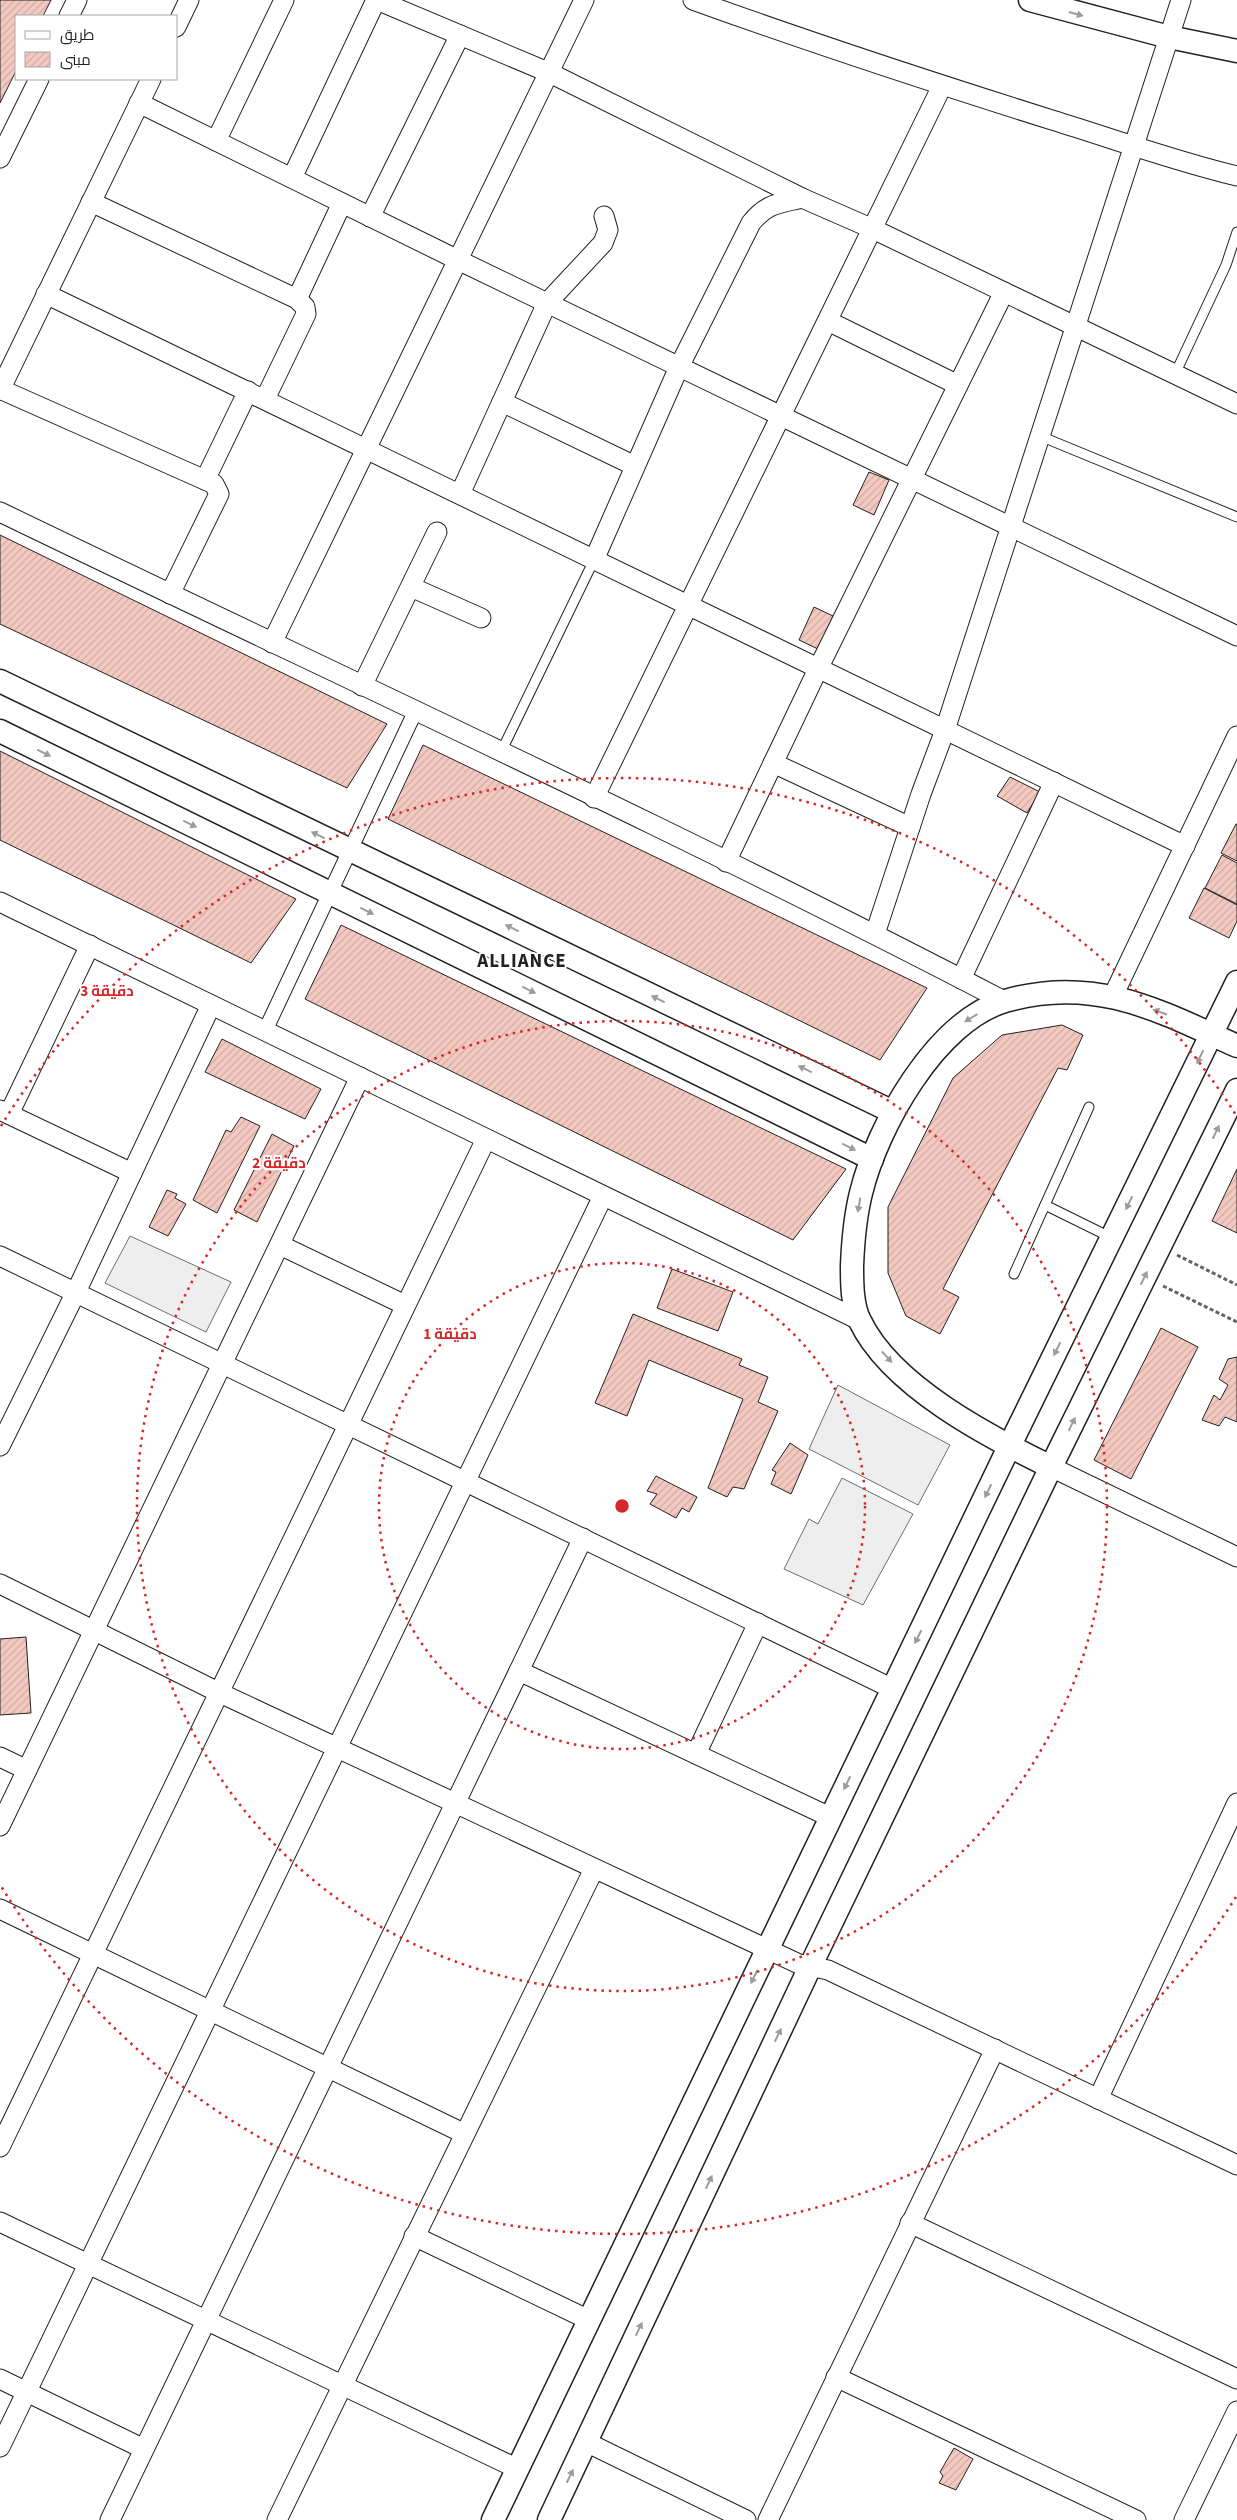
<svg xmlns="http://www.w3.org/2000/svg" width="1237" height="2520" font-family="'Source Sans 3',Cairo,sans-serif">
  <defs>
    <pattern id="building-hatch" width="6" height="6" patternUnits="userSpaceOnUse" patternTransform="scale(1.25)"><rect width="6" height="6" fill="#f3c9c0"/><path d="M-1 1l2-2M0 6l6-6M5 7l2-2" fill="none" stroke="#d0aca5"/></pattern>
  </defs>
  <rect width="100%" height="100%" fill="#fff"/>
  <g fill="#eee" stroke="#6f6f6f">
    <polygon points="130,1236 231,1282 206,1332 105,1283"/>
    <polygon points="838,1385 950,1445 918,1505 809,1449"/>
    <polygon points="842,1478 913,1514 863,1605 784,1569 809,1519 818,1524"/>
  </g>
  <g fill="url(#building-hatch)" stroke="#222">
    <polygon points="0,0 51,0 43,16 16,16 16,71 0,103"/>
    <polygon points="869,472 889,480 874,515 853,505"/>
    <polygon points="0,535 387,724 347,788 0,624"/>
    <polygon points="814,607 833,616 818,649 799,640"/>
    <polygon points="423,745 927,988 880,1060 388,819"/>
    <polygon points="0,751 296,899 251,963 0,840"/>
    <polygon points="1010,777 1040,792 1027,813 997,796"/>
    <polygon points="1236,824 1237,824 1237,861 1221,853"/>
    <polygon points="1222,855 1237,863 1237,904 1205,888"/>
    <polygon points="1204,888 1237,905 1237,921 1229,938 1189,918"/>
    <polygon points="341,925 846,1169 793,1240 305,999"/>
    <polygon points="1062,1025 1083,1035 1067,1070 1058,1068 943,1289 959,1297 940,1334 906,1316 888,1273 888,1207 953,1078 1002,1035"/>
    <polygon points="222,1039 321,1089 305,1119 205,1072"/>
    <polygon points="241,1117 260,1126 217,1213 193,1200 226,1130 231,1132"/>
    <polygon points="272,1134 294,1146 257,1222 234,1210"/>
    <polygon points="1237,1169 1237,1233 1212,1221"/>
    <polygon points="167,1190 177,1194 175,1198 186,1204 168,1236 149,1227"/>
    <polygon points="672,1269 733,1292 718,1331 657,1308"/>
    <polygon points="633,1314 742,1359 739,1365 768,1377 758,1402 778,1411 744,1489 733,1487 727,1497 708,1488 743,1399 649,1360 627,1416 595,1403"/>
    <polygon points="1161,1328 1198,1347 1131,1479 1094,1460"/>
    <polygon points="1237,1357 1237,1422 1225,1417 1219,1426 1202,1420 1214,1395 1220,1400 1228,1385 1219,1379 1228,1359"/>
    <polygon points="790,1443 808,1455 791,1494 771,1484 776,1472 772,1470"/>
    <polygon points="656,1476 697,1497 689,1512 682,1508 676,1518 650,1504 657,1494 647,1491"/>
    <polygon points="26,1637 31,1713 0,1715 0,1639"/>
    <polygon points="954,2448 973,2459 956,2490 939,2483 943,2476 940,2472"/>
  </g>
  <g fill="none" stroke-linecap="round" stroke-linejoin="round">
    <g stroke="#222" stroke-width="11">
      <g id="service">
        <polyline points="1175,374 1226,265 1237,232"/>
        <polyline points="1040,436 1237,517"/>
        <polyline points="501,752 594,560"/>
        <polyline points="1045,1205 1112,1238"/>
        <polyline points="1014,1274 1089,1107"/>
      </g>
    </g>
    <g stroke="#222" stroke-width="16">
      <polyline id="pedestrian" points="265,1031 415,712"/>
    </g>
    <g stroke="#222" stroke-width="21">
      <g id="minor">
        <polyline points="377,0 550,73 802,198 873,229 1237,404"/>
        <path d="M693,0c119,43 238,82 359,120 62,19 122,41 185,56"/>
        <polyline points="69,16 77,0"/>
        <polyline points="176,27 189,0"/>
        <polyline points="139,103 458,260 1237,636"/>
        <polyline points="216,141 284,0"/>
        <polyline points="0,158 39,79"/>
        <polyline points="292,178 376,0"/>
        <polyline points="91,202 297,299 305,307 306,314 265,399"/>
        <polyline points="370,217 460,35"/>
        <polyline points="46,294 1185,846"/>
        <polyline points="297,299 342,203"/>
        <polyline points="828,321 958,385"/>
        <polyline points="0,389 214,484 219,494 170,594"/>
        <polyline points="0,390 151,79"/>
        <polyline points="502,402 635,466"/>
        <polyline points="205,480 248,391"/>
        <polyline points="460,494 547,303 603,243 608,230 604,216"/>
        <path d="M0,512c335,162 674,317 1004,489"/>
        <path d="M594,560l85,-193 72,-144c16,-20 27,-19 51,-25"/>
        <polyline points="411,587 481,618"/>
        <polyline points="272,643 584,0"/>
        <polyline points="362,686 437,532"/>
        <polyline points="773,763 910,827"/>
        <polyline points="594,798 942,86"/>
        <polyline points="726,862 818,669 1004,292"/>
        <polyline points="0,902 859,1320"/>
        <polyline points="875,934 921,794 945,730 1181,0"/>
        <polyline points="961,979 1054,782"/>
        <polyline points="1113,996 1237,736"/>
        <polyline points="0,1110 132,1173"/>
        <polyline points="9,1114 90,945"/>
        <polyline points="280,1245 405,1305"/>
        <polyline points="0,1256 893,1689"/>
        <polyline points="0,1446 76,1292 211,1005"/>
        <polyline points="1051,1467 1237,1557"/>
        <polyline points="0,1584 220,1693 799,1964 828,1970 1237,2165"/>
        <polyline points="519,1671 830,1817"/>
        <polyline points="696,1754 758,1623"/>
        <polyline points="0,1757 27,1770"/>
        <polyline points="0,1826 360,1077"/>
        <polyline points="0,1909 463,2133"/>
        <polyline points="1098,2099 1237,1803"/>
        <polyline points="0,2147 486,1139"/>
        <polyline points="0,2222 518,2469"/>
        <polyline points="910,2223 1237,2379"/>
        <polyline points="414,2236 589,2320"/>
        <polyline points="836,2377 1136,2520"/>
        <polyline points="0,2379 144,2449"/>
        <polyline points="586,2442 746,2520"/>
        <polyline points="0,2447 603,1196"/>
        <polyline points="110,2520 583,1538"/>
        <polyline points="277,2520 594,1869"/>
        <polyline points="768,2520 995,2049"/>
        <polyline points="1184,2520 1237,2411"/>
      </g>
    </g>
    <g stroke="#222" stroke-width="25">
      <g id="tertiary">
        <polyline points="1030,0 1169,37 1237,51"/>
        <polyline points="0,681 893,1112"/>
        <polyline points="0,731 872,1159"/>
        <path d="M1051,1467c-62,-30 -160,-81 -191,-146 -8,-15 -8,-38 -8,-55 1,-25 3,-49 9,-73 16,-66 75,-172 144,-192 89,-26 153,9 232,45"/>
        <polyline points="493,2520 1009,1447 1237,982"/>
        <polyline points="549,2520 810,1967 1051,1467 1237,1090"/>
      </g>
    </g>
    <g stroke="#646464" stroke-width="3" stroke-dasharray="4 2.5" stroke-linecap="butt">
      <polyline points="1177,1255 1237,1285"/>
      <polyline points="1163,1286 1237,1322"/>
    </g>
    <use href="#service" stroke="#fff" stroke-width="9"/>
    <use href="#pedestrian" stroke="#fff" stroke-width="14"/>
    <use href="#minor" stroke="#fff" stroke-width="19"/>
    <use href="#tertiary" stroke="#fff" stroke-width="22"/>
  </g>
  <defs><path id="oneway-solid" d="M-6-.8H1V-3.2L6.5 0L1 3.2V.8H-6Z" transform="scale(1.25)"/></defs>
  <g fill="#9c9c9c">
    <use href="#oneway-solid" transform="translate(1076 14) rotate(15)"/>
    <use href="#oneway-solid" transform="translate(44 753) rotate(26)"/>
    <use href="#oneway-solid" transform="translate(190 824) rotate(26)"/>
    <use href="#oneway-solid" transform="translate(318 835) rotate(-154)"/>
    <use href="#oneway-solid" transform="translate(367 911) rotate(26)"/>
    <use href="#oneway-solid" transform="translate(512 928) rotate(-154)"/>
    <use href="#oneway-solid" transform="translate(529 990) rotate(26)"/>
    <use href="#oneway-solid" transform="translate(658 999) rotate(-154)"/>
    <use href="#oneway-solid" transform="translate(1160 1012) rotate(-161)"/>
    <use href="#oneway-solid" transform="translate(971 1018) rotate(149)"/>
    <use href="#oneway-solid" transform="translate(1200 1057) rotate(116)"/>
    <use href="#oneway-solid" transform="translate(805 1069) rotate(-154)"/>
    <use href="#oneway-solid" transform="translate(1216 1132) rotate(-64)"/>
    <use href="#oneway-solid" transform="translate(849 1147) rotate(26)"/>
    <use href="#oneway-solid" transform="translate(1129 1203) rotate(116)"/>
    <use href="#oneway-solid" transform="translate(859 1205) rotate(100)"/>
    <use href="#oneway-solid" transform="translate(1144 1278) rotate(-64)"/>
    <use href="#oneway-solid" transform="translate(1057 1349) rotate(116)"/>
    <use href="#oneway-solid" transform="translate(887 1357) rotate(47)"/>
    <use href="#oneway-solid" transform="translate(1072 1424) rotate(-64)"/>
    <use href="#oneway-solid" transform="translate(988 1491) rotate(116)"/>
    <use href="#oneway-solid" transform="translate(918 1637) rotate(116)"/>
    <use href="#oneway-solid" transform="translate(847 1783) rotate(116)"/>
    <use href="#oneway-solid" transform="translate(754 1977) rotate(116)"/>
    <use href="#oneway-solid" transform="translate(778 2035) rotate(-65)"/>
    <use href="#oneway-solid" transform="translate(709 2182) rotate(-65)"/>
    <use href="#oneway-solid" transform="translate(639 2329) rotate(-65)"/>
    <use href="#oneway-solid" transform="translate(570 2476) rotate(-64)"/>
  </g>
  <g fill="none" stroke="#d62828" stroke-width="2.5" stroke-dasharray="2.5 5">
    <circle cx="622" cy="1506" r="243"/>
    <circle cx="622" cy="1506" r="485"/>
    <path d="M1236 1897A728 728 0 0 1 1 1886M1 1126A728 728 0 0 1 1236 1115"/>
  </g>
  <g text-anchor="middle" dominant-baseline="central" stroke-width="4" stroke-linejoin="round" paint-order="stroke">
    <g font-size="19" font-weight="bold" letter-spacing="1" fill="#222" stroke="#fff">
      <text x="522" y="961">ALLIANCE</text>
    </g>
  </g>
  <circle cx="622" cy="1506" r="8" fill="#d62828" stroke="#fff" stroke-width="2.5"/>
  <g font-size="15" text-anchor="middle" font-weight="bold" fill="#d62828" stroke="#fff" stroke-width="4" stroke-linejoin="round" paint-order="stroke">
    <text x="107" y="996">3 دقيقة</text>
    <text x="279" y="1168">2 دقيقة</text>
    <text x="450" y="1339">1 دقيقة</text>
  </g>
  <rect x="15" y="15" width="162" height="65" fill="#ffffff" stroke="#a7a7a7"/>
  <rect x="25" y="31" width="25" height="8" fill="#ffffff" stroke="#a7a7a7"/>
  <text x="60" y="40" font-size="15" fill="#222222">طريق</text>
  <rect x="25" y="52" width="25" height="15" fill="url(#building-hatch)" stroke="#a7a7a7"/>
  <text x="60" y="65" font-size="15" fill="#222222">مبنى</text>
</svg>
